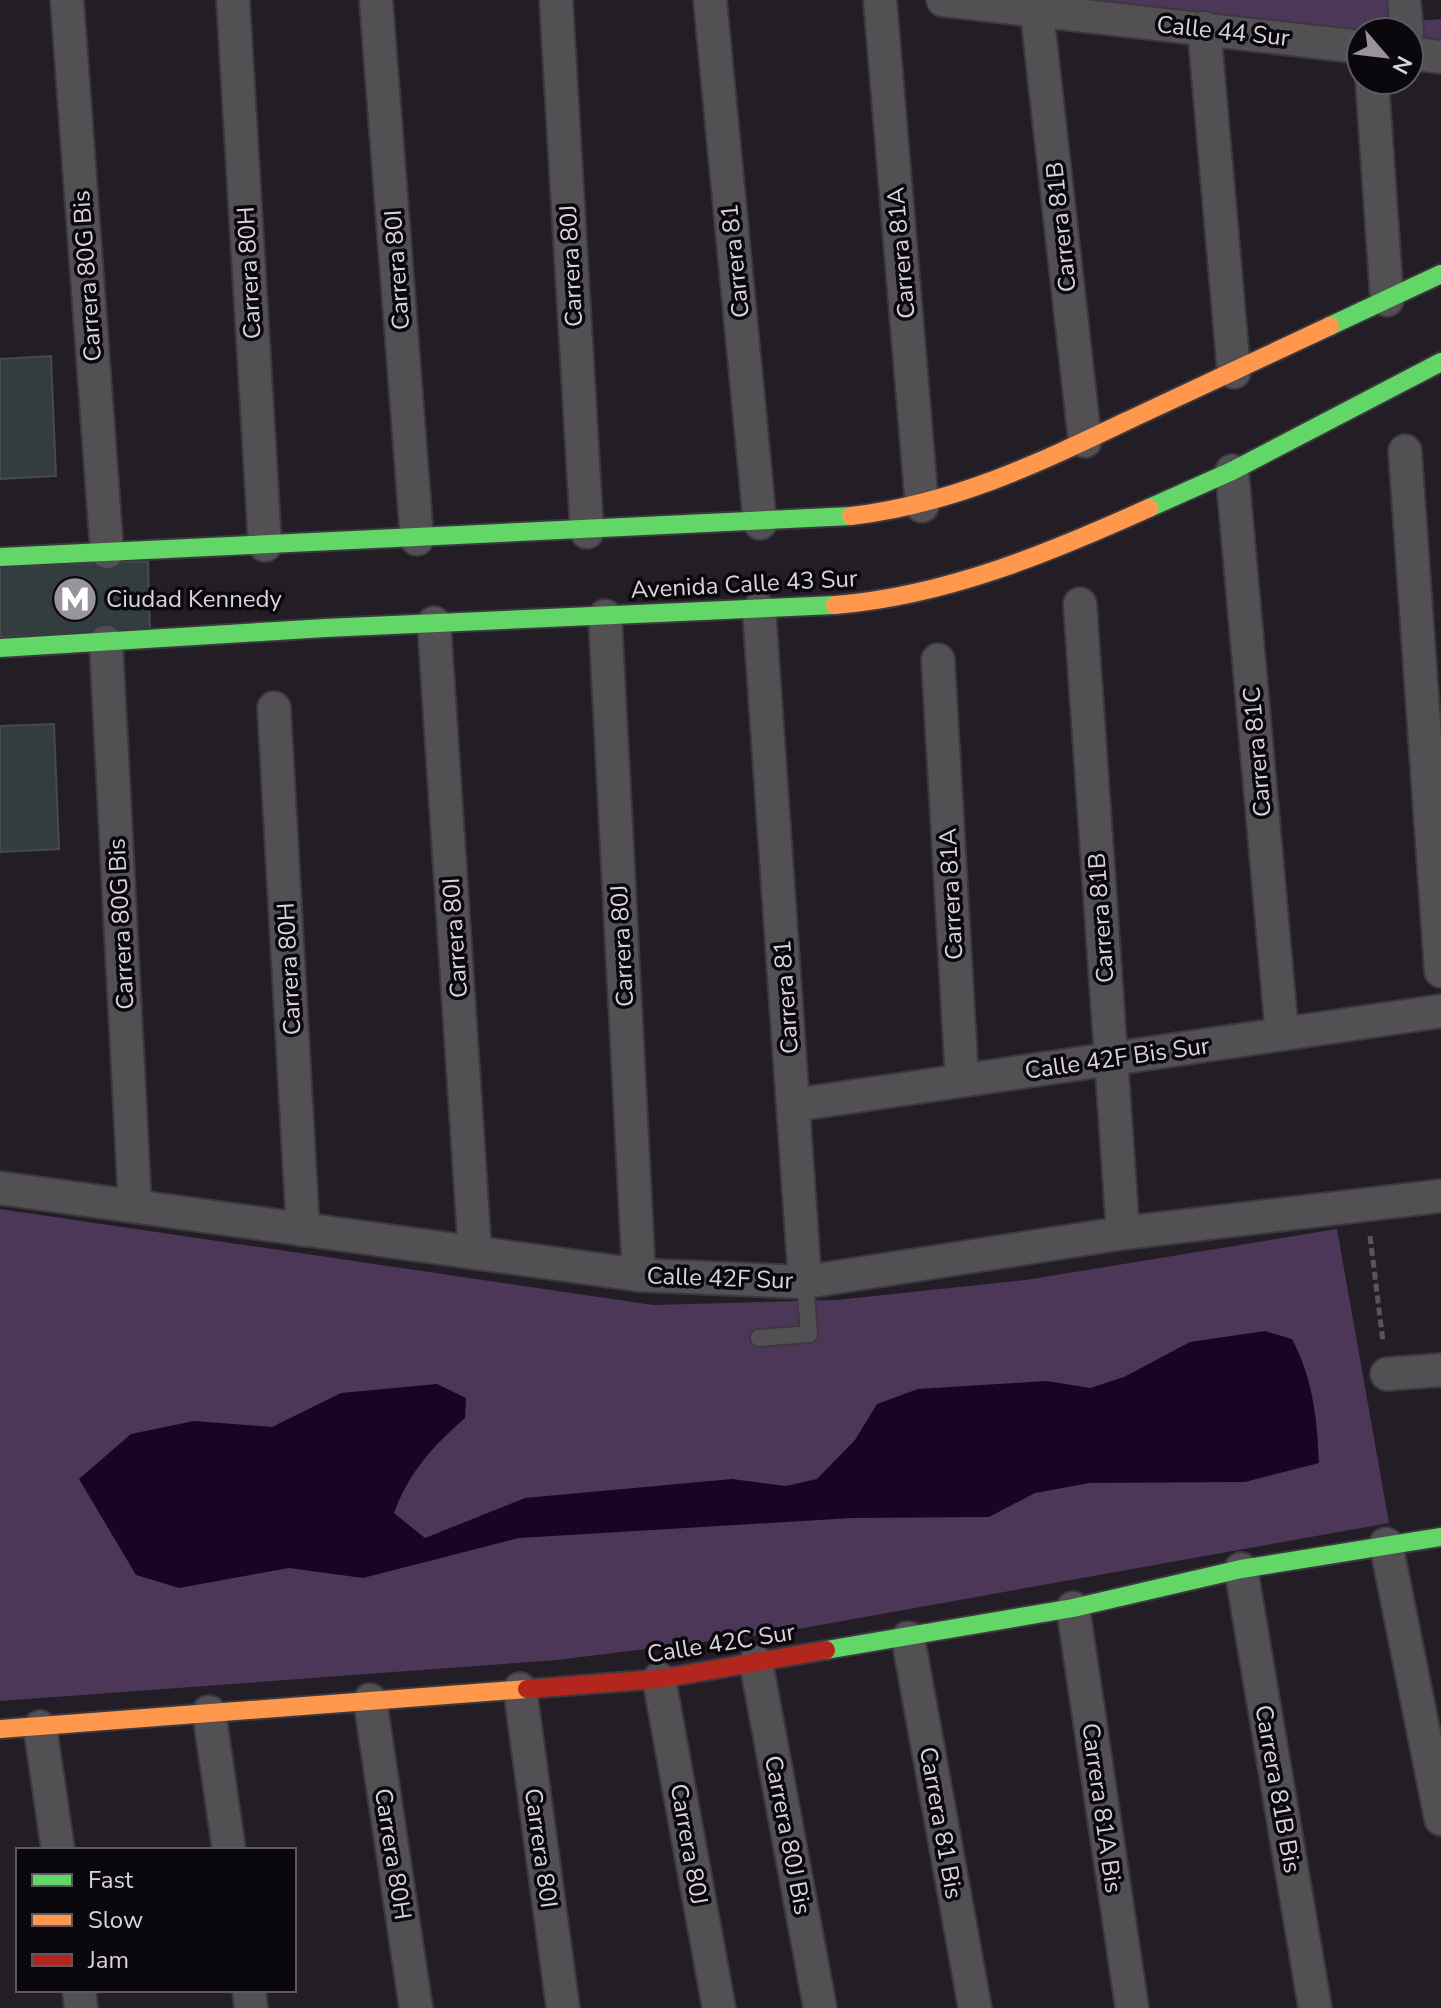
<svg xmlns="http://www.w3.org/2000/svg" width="1441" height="2008" font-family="'Nunito Sans',sans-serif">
  <rect width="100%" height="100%" fill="#231e26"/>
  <g fill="#4d3759">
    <polygon points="943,0 1404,0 1405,22 1441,19 1441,57 1409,32 1361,32"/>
    <polygon points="0,1209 653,1305 837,1300 1026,1280 1337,1229 1389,1523 781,1632 557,1660 0,1701"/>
  </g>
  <path fill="#1b0326" d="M1265,1331l27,8c21,40 25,79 27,124l-74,19 -155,1 -55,10 -46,24 -137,1 -333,20 -156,40 -74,-10 -110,20 -43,-13 -57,-96 52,-45 63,-13 78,6 69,-34 96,-9 29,14 -1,20c-32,28 -56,54 -71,95l31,25 100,-40 207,-19 54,7 31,-7 38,-39 22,-36 41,-15 129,-8 43,7 34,-11 66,-35z"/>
  <g fill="#333d40" stroke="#47494c" stroke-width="2">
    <polygon points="51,356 56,476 0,479 0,359"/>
    <polygon points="148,561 150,631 0,637 0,567"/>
    <polygon points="54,724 59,849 0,852 0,726"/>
  </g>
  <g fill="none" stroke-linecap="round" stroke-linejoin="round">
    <g stroke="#3c383f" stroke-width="20">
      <polyline id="lane" points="759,1338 809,1334 805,1282"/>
    </g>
    <g stroke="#3c383f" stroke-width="36">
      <g id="street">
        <polyline points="67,0 107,552"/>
        <polyline points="233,0 265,545"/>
        <polyline points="376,0 417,539"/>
        <polyline points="556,0 587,532"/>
        <polyline points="710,0 760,523"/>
        <polyline points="880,0 922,506"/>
        <polyline points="943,0 1361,47"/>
        <polyline points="1404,0 1407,32"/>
        <polyline points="1037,13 1085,441"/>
        <polyline points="1204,28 1234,372"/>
        <polyline points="1409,53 1441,57"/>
        <polyline points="1372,80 1387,300"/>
        <polyline points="1405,451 1441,971"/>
        <polyline points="1232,471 1282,1034"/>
        <polyline points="1080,604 1123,1233"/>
        <polyline points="759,609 805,1282"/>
        <polyline points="605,616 639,1275"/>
        <polyline points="434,623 475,1253"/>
        <polyline points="106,642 135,1206"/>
        <polyline points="938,660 962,1080"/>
        <polyline points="274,708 303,1230"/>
        <polyline points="794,1105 1441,1011"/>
        <polyline points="0,1188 639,1275 805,1282 1123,1233 1441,1196"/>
        <polyline points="1387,1374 1441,1370"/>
        <polyline points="1386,1544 1441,1819"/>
        <polyline points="1241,1569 1315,2008"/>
        <polyline points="1073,1608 1132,2008"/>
        <polyline points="908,1638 975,2008"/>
        <polyline points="756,1662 820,2008"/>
        <polyline points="659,1679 719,2008"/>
        <polyline points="520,1689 563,2008"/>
        <polyline points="370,1700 416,2008"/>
        <polyline points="209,1712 229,1850"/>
        <polyline points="40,1727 58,1850"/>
        <polyline points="79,1990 81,2008"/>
        <polyline points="249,1990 251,2008"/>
      </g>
    </g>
    <g stroke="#3c383f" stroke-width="22">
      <g id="fast">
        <polyline points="1330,326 1441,274"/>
        <polyline points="1149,508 1232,471 1441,362"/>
        <polyline points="0,557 851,516"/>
        <polyline points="0,648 325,628 835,605"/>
        <polyline points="826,1650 1073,1608 1241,1569 1441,1537"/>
      </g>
    </g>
    <g stroke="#3c383f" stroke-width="22">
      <g id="slow">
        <path d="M851,516c103,-12 188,-53 280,-97 66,-31 133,-62 199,-93"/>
        <path d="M835,605c111,-9 214,-52 314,-97"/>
        <polyline points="0,1729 527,1689"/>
      </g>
    </g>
    <g stroke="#3c383f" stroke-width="22">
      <polyline id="jam" points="527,1689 659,1679 826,1650"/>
    </g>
    <polyline stroke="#575559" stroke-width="5" stroke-dasharray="8 4" stroke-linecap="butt" points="1370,1236 1383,1342"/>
    <use href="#lane" stroke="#535054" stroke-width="16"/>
    <use href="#street" stroke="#535054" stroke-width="32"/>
    <use href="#fast" stroke="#63d668" stroke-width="18"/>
    <use href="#slow" stroke="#ff974d" stroke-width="18"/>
    <use href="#jam" stroke="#b3261e" stroke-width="18"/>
  </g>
  <defs>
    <g id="metro-disc" transform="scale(2.3)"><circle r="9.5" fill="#99949c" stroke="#0b080d"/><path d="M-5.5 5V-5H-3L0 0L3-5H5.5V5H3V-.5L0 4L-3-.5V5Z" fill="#fff"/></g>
  </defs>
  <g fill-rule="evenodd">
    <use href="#metro-disc" x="75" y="599"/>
  </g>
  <g text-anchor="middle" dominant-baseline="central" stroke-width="7" stroke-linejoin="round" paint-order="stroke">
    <g font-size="24" fill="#d9d3dc" stroke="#0b080d">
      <text transform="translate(1223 31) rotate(6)">Calle 44 Sur</text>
      <text transform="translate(1061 227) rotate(-96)">Carrera 81B</text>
      <text transform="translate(901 253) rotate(-95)">Carrera 81A</text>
      <text transform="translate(735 261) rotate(-96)">Carrera 81</text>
      <text transform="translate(571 266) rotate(-93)">Carrera 80J</text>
      <text transform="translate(397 270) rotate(-94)">Carrera 80I</text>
      <text transform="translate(249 273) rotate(-93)">Carrera 80H</text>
      <text transform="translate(87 276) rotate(-94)">Carrera 80G Bis</text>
      <text transform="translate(744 584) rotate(-3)">Avenida Calle 43 Sur</text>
      <text transform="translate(1257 752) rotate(-95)">Carrera 81C</text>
      <text transform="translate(951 894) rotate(-93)">Carrera 81A</text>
      <text transform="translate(1101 918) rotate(-94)">Carrera 81B</text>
      <text transform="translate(121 924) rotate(-93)">Carrera 80G Bis</text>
      <text transform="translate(455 938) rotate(-94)">Carrera 80I</text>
      <text transform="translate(622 946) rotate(-93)">Carrera 80J</text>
      <text transform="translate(289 969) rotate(-93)">Carrera 80H</text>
      <text transform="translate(786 997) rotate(-94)">Carrera 81</text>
      <text transform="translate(1117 1058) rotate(-8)">Calle 42F Bis Sur</text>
      <text transform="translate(720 1278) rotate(2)">Calle 42F Sur</text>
      <text transform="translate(721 1643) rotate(-9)">Calle 42C Sur</text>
      <text transform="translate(1278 1789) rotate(80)">Carrera 81B Bis</text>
      <text transform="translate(1102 1808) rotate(82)">Carrera 81A Bis</text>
      <text transform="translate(941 1823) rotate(80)">Carrera 81 Bis</text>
      <text transform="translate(788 1835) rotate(79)">Carrera 80J Bis</text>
      <text transform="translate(689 1844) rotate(80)">Carrera 80J</text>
      <text transform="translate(541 1848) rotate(82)">Carrera 80I</text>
      <text transform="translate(393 1854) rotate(81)">Carrera 80H</text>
    </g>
    <g font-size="24" fill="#d9d3dc" stroke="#0b080d" text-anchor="start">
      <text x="106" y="599">Ciudad Kennedy</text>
    </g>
  </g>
  <rect x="16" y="1848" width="280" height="144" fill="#0b080d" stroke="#5d5960" stroke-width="2"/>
  <rect x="32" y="1874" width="40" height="12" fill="#63d668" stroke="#5d5960" stroke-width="2"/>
  <text x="88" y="1888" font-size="24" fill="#d9d3dc">Fast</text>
  <rect x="32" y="1914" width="40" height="12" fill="#ff974d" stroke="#5d5960" stroke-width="2"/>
  <text x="88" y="1928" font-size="24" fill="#d9d3dc">Slow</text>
  <rect x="32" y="1954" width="40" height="12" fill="#b3261e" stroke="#5d5960" stroke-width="2"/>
  <text x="88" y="1968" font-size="24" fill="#d9d3dc">Jam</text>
  <g transform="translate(1385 56) rotate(118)"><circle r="38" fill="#0b080d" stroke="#5d5960" stroke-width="2"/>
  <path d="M0-6L14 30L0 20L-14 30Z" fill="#99949c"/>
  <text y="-12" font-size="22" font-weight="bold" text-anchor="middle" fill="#d9d3dc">N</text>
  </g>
</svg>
